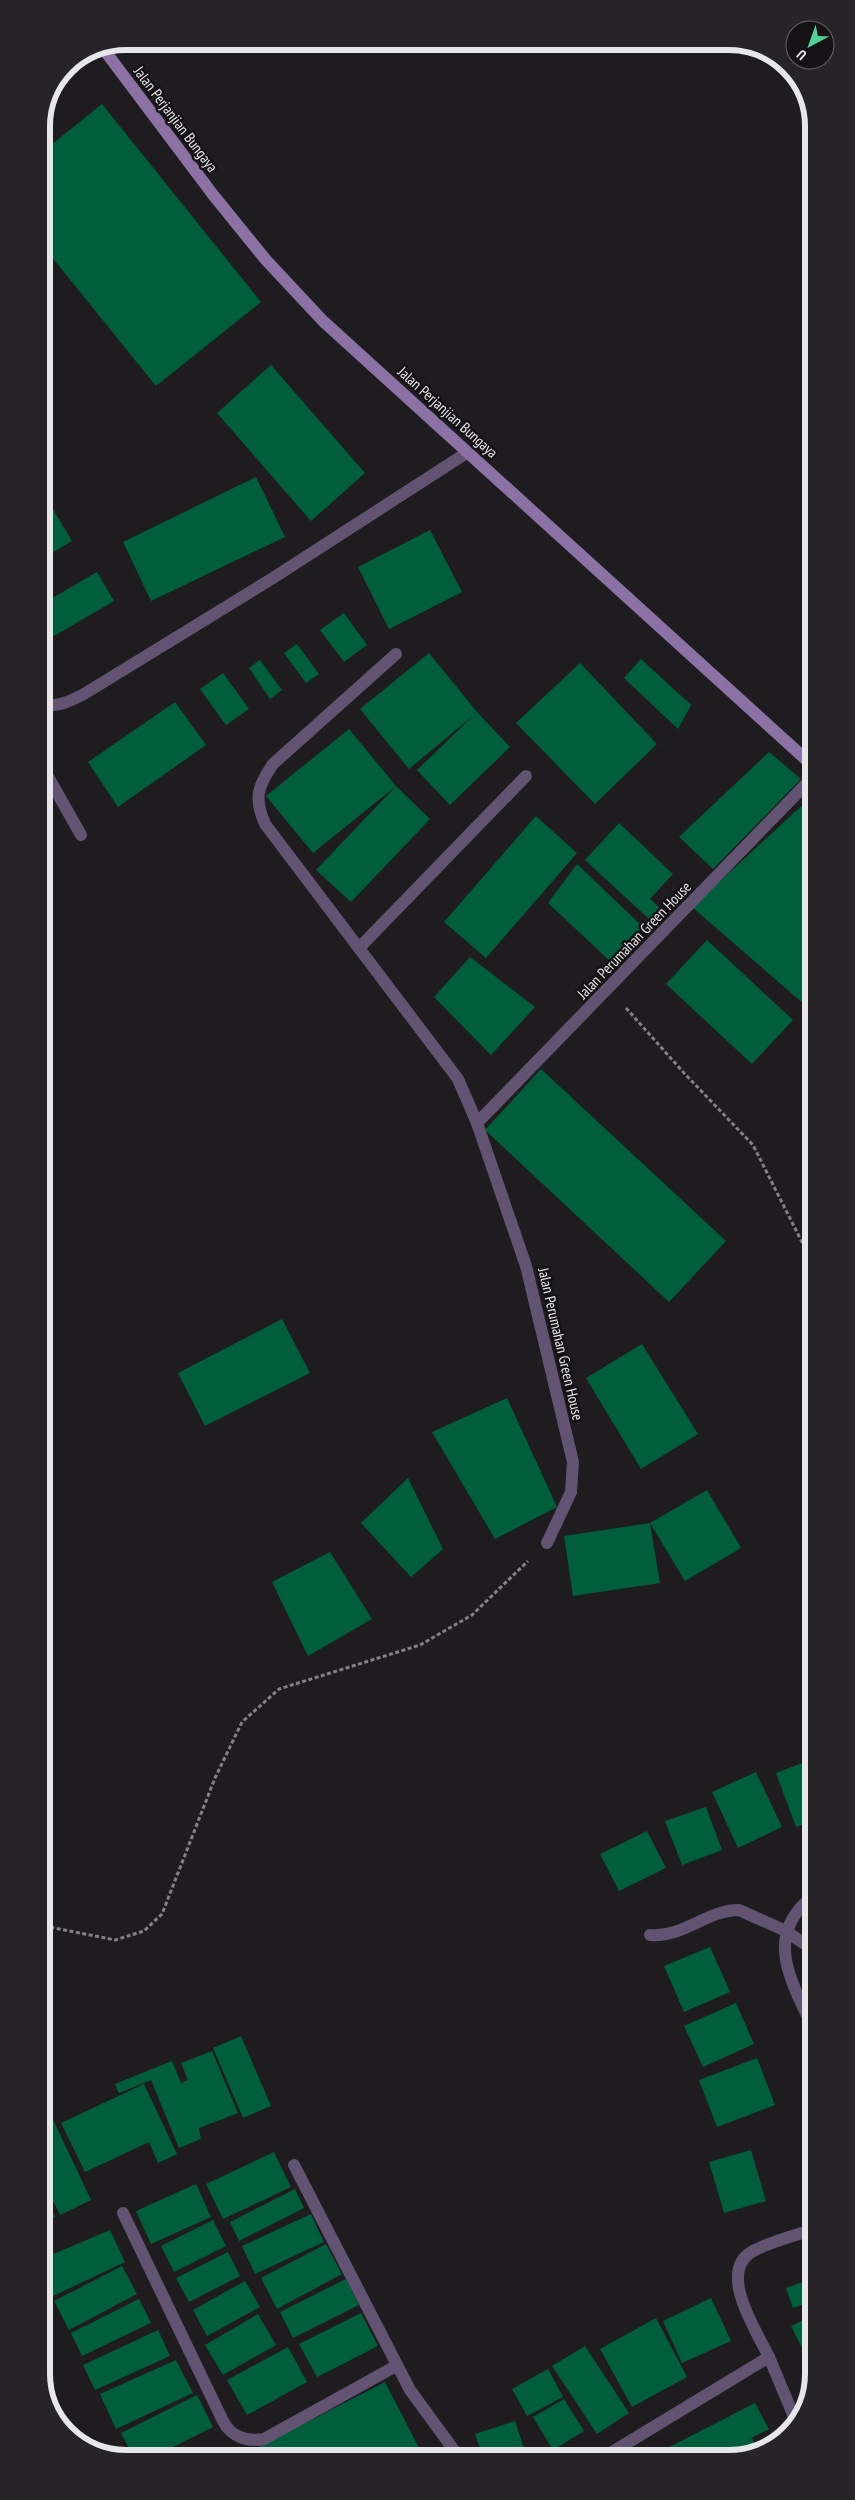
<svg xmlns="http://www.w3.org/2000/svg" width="855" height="2500" font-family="'PT Sans Narrow',sans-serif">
  <rect width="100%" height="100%" fill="#1e1c1f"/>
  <g fill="#015e3c">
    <polygon points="102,104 261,302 156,386 42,245 41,153"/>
    <polygon points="271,365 365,473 311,521 217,413"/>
    <polygon points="256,477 285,537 151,601 123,542"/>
    <polygon points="42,491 72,541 42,559"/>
    <polygon points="430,530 462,592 389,629 358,567"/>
    <polygon points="97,572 114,601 54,636 42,616 42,604"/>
    <polygon points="344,613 367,645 344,662 320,630"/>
    <polygon points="297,644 319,674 306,683 284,653"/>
    <polygon points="429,653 477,712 510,747 450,805 417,770 474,715 409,769 360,709"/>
    <polygon points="641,659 691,705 678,729 624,678"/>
    <polygon points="260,660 282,690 270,699 249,668"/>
    <polygon points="580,663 657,744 595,804 516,723"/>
    <polygon points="223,673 249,709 226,725 200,689"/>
    <polygon points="175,702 206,745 118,807 88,762"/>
    <polygon points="349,729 396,786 430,819 351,902 316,870 396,786 313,853 266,796"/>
    <polygon points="769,752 801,779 713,869 679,837"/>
    <polygon points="810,798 812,799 812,1011 692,907"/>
    <polygon points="536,816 577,853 486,958 444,922"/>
    <polygon points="619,823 673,874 650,899 660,908 649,919 585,860"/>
    <polygon points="577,864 643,927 611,962 548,903"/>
    <polygon points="707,940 793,1020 752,1064 666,984"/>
    <polygon points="470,957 535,1007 491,1055 434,997"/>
    <polygon points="541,1069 726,1241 669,1302 485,1130"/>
    <polygon points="282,1319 310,1373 205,1426 178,1373"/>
    <polygon points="642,1344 698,1434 641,1469 586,1378"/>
    <polygon points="507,1398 557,1507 495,1539 432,1432"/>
    <polygon points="408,1478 443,1549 411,1577 361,1523"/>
    <polygon points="707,1490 741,1548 685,1581 650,1523"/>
    <polygon points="650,1523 660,1583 573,1596 564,1536"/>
    <polygon points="330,1552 372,1619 308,1656 272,1582"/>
    <polygon points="813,1759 813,1821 796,1827 776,1773"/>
    <polygon points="756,1772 782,1827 738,1848 712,1792"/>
    <polygon points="706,1807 722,1850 682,1865 665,1821"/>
    <polygon points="647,1831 666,1868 619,1891 600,1854"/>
    <polygon points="710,1947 730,1992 684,2012 664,1966"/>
    <polygon points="736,2003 754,2044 703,2067 684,2026"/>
    <polygon points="241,2036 271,2106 243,2118 213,2048"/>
    <polygon points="212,2051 238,2113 199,2128 201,2139 179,2148 151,2080 119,2093 115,2084 172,2061 181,2083 188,2080 181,2063"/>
    <polygon points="757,2058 775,2105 717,2127 699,2080"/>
    <polygon points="144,2084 177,2154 158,2163 149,2142 85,2172 61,2123"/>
    <polygon points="49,2111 91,2200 60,2215 44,2182 44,2113"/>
    <polygon points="751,2150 766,2201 724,2213 709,2162"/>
    <polygon points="274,2152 291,2187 223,2219 206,2184"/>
    <polygon points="196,2184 211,2217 151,2244 136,2211"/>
    <polygon points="295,2189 304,2208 239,2241 230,2222"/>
    <polygon points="44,2194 55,2217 44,2222"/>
    <polygon points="311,2214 324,2242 255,2274 242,2246"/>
    <polygon points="213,2220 226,2246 174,2272 161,2246"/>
    <polygon points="110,2230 125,2262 47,2299 44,2293 44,2258"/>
    <polygon points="326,2244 342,2274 277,2309 261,2278"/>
    <polygon points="228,2252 240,2276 189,2302 176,2278"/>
    <polygon points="122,2266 137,2294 69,2330 54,2301"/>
    <polygon points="814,2278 814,2301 793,2308 786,2288"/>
    <polygon points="346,2279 359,2305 293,2338 280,2312"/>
    <polygon points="245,2281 260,2307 207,2336 193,2310"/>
    <polygon points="711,2298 731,2341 682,2363 663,2321"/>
    <polygon points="139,2299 151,2323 82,2356 71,2333"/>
    <polygon points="361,2313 378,2346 317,2377 299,2344"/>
    <polygon points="258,2314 276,2345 223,2375 205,2345"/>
    <polygon points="814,2315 814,2347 804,2352 791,2326"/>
    <polygon points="656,2318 687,2377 632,2407 600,2349"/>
    <polygon points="158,2330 170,2356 95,2390 83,2365"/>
    <polygon points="585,2346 629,2413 597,2434 552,2366"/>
    <polygon points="288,2347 307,2382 247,2415 227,2380"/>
    <polygon points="814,2357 814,2375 813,2377 806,2360"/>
    <polygon points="176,2360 193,2393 116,2429 100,2394"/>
    <polygon points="548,2369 563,2397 527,2416 512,2389"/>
    <polygon points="385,2382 419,2448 400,2457 237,2458"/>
    <polygon points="197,2395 213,2427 151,2458 134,2458 121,2433"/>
    <polygon points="564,2399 584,2431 553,2450 533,2417"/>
    <polygon points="755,2403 769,2429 747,2440 752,2438 759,2451 751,2456 652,2456"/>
    <polygon points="515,2421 527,2457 483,2457 475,2434"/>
  </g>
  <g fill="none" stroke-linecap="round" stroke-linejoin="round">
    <g stroke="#838184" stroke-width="3" stroke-dasharray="4 2.5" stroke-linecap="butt">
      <polyline points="626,1008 684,1073 753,1145 805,1248 812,1253"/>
      <polyline points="44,1926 115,1940 144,1931 162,1914 215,1778 242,1722 279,1689 420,1645 472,1615 528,1561"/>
    </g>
    <g stroke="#635373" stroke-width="12">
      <path d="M396,654l-123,110c-16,23 -19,35 -8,60l193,255 19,44"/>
      <path d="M42,704c16,4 28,-3 42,-10l189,-116 195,-126"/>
      <polyline points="42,766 81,835"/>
      <polyline points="359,948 526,776"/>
      <polyline points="547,1543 571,1492 573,1462 526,1266 477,1123 812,778"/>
      <path d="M813,1896c-51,40 -21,86 0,132"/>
      <path d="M650,1935c33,3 57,-25 89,-25l47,21 27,19"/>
      <polyline points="294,2165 410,2390 459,2457"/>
      <path d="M123,2213l100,208c8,16 24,21 41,18l132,-73"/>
      <path d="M769,2357c-13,-27 -54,-88 -14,-107 18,-9 39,-14 59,-21"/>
      <polyline points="604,2457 769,2357 797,2424"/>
    </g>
    <polyline stroke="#8b71a4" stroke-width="12" points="102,47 214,196 266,260 323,321 812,765"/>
  </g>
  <g text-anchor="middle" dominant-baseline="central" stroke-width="5" stroke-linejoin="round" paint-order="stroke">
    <g font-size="15" fill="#e7e6e8" stroke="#151316">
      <text transform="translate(176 119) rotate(53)">Jalan Perjanjian Bungaya</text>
      <text transform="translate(448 412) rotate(42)">Jalan Perjanjian Bungaya</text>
      <text transform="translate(634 940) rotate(-46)">Jalan Perumahan Green House</text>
      <text transform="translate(561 1344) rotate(77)">Jalan Perumahan Green House</text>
    </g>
  </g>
  <path d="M0 0H855V2500H0ZM126 50H729A76 76 0 0 1 805 126V2374A76 76 0 0 1 729 2450H126A76 76 0 0 1 50 2374V126A76 76 0 0 1 126 50Z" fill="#262427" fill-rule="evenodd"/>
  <path fill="none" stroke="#e7e6e8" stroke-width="6" d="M126 50H729A76 76 0 0 1 805 126V2374A76 76 0 0 1 729 2450H126A76 76 0 0 1 50 2374V126A76 76 0 0 1 126 50Z"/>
  <g transform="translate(810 45) rotate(221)"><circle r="24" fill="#151316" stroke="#69676a"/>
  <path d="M0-4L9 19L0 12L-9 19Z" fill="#51d398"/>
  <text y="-8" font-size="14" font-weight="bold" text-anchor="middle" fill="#e7e6e8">U</text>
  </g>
</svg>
